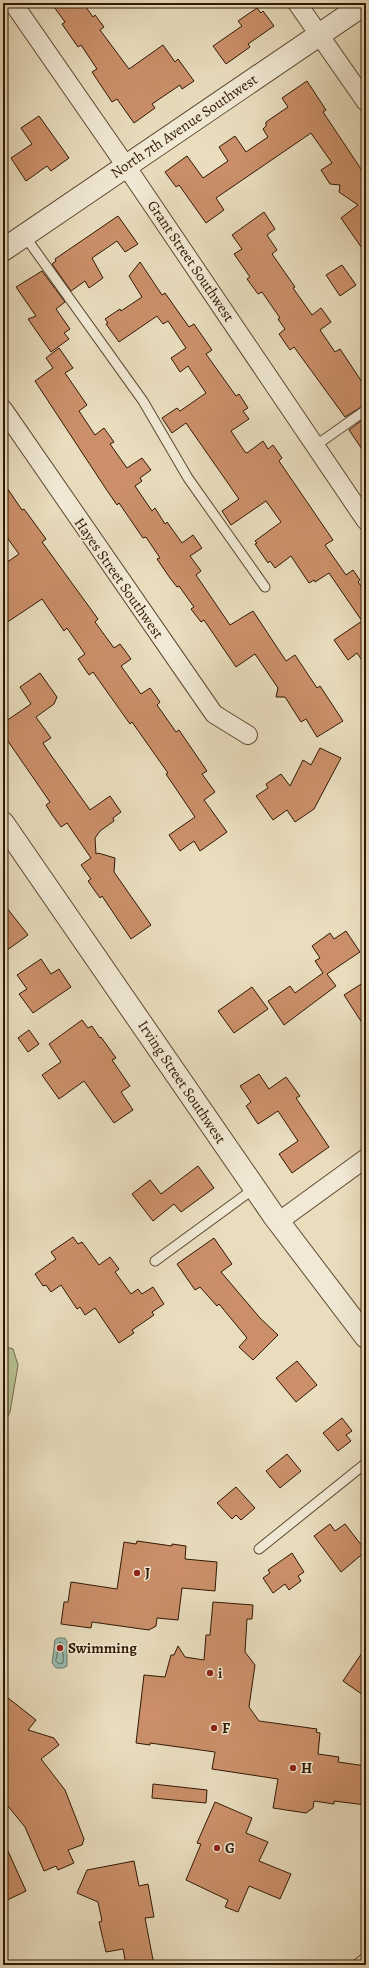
<svg xmlns="http://www.w3.org/2000/svg" width="369" height="1968" font-family="Alegreya,serif">
  <rect width="100%" height="100%" fill="#e9ddbe"/>
  <filter id="stains"><feTurbulence type="fractalNoise" baseFrequency=".005" numOctaves="4"/><feColorMatrix values="0 0 0 0 .2 0 0 0 0 .09 0 0 0 0 .02 0 0 0 .5 -.17"/></filter>
  <radialGradient id="worn" r=".72"><stop offset=".6" stop-color="#630" stop-opacity="0"/><stop offset="1" stop-color="#630" stop-opacity=".3"/></radialGradient>
  <polygon fill="#b7c091" stroke="#746c4a" points="3,1346 13,1349 18,1365 10,1412 3,1426"/>
  <polygon fill="#97bcb0" stroke="#6e7a6a" points="58,1638 65,1638 67,1642 67,1666 63,1668 56,1668 52,1663 55,1640"/>
  <g fill="none" stroke-linecap="round" stroke-linejoin="round">
    <path stroke="#646a59" stroke-width="1" d="M60,1642l3,2c-1,6 1,13 0,19l-4,1 -3,-3z"/>
  </g>
  <g fill="#cb906b" stroke="#301802">
    <polygon points="51,3 83,3 93,17 95,15 104,27 100,30 129,69 163,45 175,62 178,59 194,81 182,89 180,85 152,104 155,108 134,123 117,99 112,102 92,72 97,69 81,45 78,47 62,24 65,22"/>
    <polygon points="257,8 261,13 263,11 274,26 248,44 250,47 226,64 213,46 242,26 238,21"/>
    <polygon points="307,81 326,110 323,112 361,169 366,166 366,254 341,218 358,205 339,192 340,185 330,184 321,170 332,163 311,133 216,198 224,210 206,223 179,185 176,187 165,172 187,156 203,178 228,161 219,147 235,136 246,152 268,137 263,129 266,126 266,122 288,107 282,98"/>
    <polygon points="39,116 69,158 51,171 47,166 26,181 11,158 32,144 21,128"/>
    <polygon points="264,212 275,229 267,235 277,250 272,254 295,287 293,288 312,315 321,308 331,322 320,330 335,352 340,349 366,388 366,404 345,417 294,347 290,350 279,334 285,329 278,319 280,318 262,292 258,294 247,279 250,277 234,254 242,249 232,235"/>
    <polygon points="118,216 138,244 125,252 117,241 92,258 103,278 89,288 85,281 71,291 52,264 56,261 55,259"/>
    <polygon points="140,262 162,295 165,293 189,327 194,324 212,350 206,354 236,396 239,394 248,408 243,411 249,419 231,431 245,452 247,453 263,441 268,449 273,445 282,458 279,461 333,540 325,545 346,575 353,570 360,580 358,582 366,593 366,666 357,653 348,660 334,640 362,621 329,573 315,582 314,580 309,583 291,556 275,568 270,561 268,563 255,544 257,543 255,541 281,522 266,501 231,525 222,511 239,499 186,423 172,433 162,418 177,408 180,411 206,393 188,366 180,372 171,358 186,348 168,321 163,324 157,316 119,342 106,324 108,323 105,319 120,309 121,311 142,297 129,276"/>
    <polygon points="342,265 356,285 340,296 326,275"/>
    <polygon points="42,271 65,302 56,309 70,329 64,333 69,339 51,352 28,319 36,316 16,287"/>
    <polygon points="59,348 73,368 65,373 87,405 79,411 95,435 104,428 114,442 110,444 127,468 142,458 151,470 140,478 142,481 135,486 152,511 155,508 165,524 167,522 182,543 193,535 202,548 190,556 201,571 196,575 230,625 253,611 286,661 295,655 317,688 320,686 343,721 317,737 306,719 301,722 285,697 276,697 278,688 255,654 236,667 204,620 201,622 191,609 194,607 179,586 177,587 170,578 157,559 160,558 146,537 143,538 119,503 117,505 106,489 35,381 53,368 46,358"/>
    <polygon points="366,417 366,455 349,430"/>
    <polygon points="3,482 22,510 24,509 46,539 42,542 98,619 95,622 114,648 120,644 131,659 121,666 141,694 150,688 160,702 157,705 176,732 179,730 207,771 202,774 215,792 204,800 227,832 200,851 194,841 180,851 169,835 195,817 166,774 168,773 132,722 130,724 93,672 89,675 78,659 85,654 67,628 64,631 42,599 3,625 3,565 19,554 3,532"/>
    <polygon points="40,673 57,697 54,704 36,717 51,738 43,743 48,751 90,810 110,796 121,812 113,818 114,821 100,831 95,838 96,854 98,853 115,858 114,872 151,925 131,939 102,896 100,898 88,881 91,879 81,865 91,858 67,823 61,827 53,816 46,805 50,802 3,734 3,723 31,704 20,687"/>
    <polygon points="320,748 341,758 314,809 295,822 287,810 273,820 256,796 268,788 266,784 281,774 290,786 303,760 311,765"/>
    <polygon points="3,903 28,935 3,953"/>
    <polygon points="346,931 360,952 327,974 336,986 284,1025 268,1001 290,986 295,993 323,973 315,961 320,958 312,946 330,933 334,939"/>
    <polygon points="41,959 51,974 59,969 71,987 33,1013 19,994 27,989 17,975"/>
    <polygon points="366,981 366,1029 344,995"/>
    <polygon points="252,987 268,1009 234,1033 218,1011"/>
    <polygon points="82,1020 88,1028 92,1026 100,1038 101,1037 116,1058 112,1060 130,1086 121,1092 133,1110 114,1123 84,1081 59,1099 42,1075 61,1062 49,1044"/>
    <polygon points="29,1030 39,1044 28,1052 18,1038"/>
    <polygon points="259,1074 269,1089 286,1077 300,1096 296,1098 329,1147 292,1173 279,1154 298,1141 278,1111 258,1124 246,1106 251,1102 240,1086"/>
    <polygon points="198,1166 214,1188 181,1212 174,1204 153,1221 132,1194 150,1180 161,1194"/>
    <polygon points="73,1237 78,1244 82,1242 99,1265 110,1257 119,1269 115,1272 131,1294 138,1289 142,1294 153,1287 164,1304 152,1312 154,1315 132,1330 134,1333 119,1343 95,1308 85,1315 80,1307 77,1309 61,1285 51,1292 46,1285 43,1286 35,1274 56,1259 51,1252"/>
    <polygon points="214,1238 232,1264 221,1272 260,1318 278,1335 253,1360 239,1347 247,1338 243,1333 219,1304 217,1306 200,1287 195,1290 177,1264"/>
    <polygon points="297,1361 317,1385 296,1402 276,1378"/>
    <polygon points="342,1418 352,1431 346,1435 351,1441 338,1451 323,1433"/>
    <polygon points="287,1454 301,1471 280,1488 266,1471"/>
    <polygon points="236,1487 255,1508 241,1520 236,1515 232,1519 217,1503"/>
    <polygon points="330,1524 335,1531 345,1524 366,1551 341,1572 314,1536"/>
    <polygon points="137,1541 172,1546 172,1544 186,1546 185,1559 217,1562 215,1591 182,1588 178,1620 157,1618 156,1626 149,1630 92,1622 91,1628 61,1624 64,1602 68,1602 71,1582 117,1589 124,1542 136,1544"/>
    <polygon points="292,1553 304,1572 298,1576 301,1581 289,1590 285,1584 273,1593 263,1578 270,1573 268,1570"/>
    <polygon points="213,1602 253,1605 252,1619 247,1619 245,1652 255,1665 249,1707 259,1721 317,1729 316,1732 320,1733 318,1754 339,1757 338,1762 366,1766 366,1805 334,1801 334,1804 314,1801 313,1808 306,1813 273,1808 278,1779 212,1769 215,1752 150,1743 150,1745 136,1743 144,1675 165,1677 171,1655 174,1655 178,1646 185,1657 204,1660 206,1635 210,1635"/>
    <polygon points="366,1647 366,1697 343,1681"/>
    <polygon points="3,1694 36,1720 28,1730 54,1738 59,1745 41,1759 65,1790 84,1839 82,1845 68,1850 74,1863 58,1870 56,1866 44,1871 25,1827 3,1800"/>
    <polygon points="153,1784 207,1790 206,1803 152,1798"/>
    <polygon points="215,1802 252,1818 246,1833 268,1842 259,1861 291,1874 280,1899 249,1886 238,1912 225,1907 228,1900 186,1880 201,1844 197,1843"/>
    <polygon points="3,1840 26,1891 3,1902"/>
    <polygon points="134,1861 139,1886 148,1884 154,1917 145,1918 154,1965 126,1965 123,1949 106,1952 99,1922 102,1921 98,1902 77,1893 87,1870"/>
  </g>
  <g fill="none" stroke-linecap="round" stroke-linejoin="round">
    <g stroke="#5e4931" stroke-width="11">
      <g id="service">
        <polyline points="24,235 143,401 188,478 265,587"/>
        <polyline points="315,446 366,410"/>
        <polyline points="155,1261 255,1188"/>
        <polyline points="259,1549 366,1463"/>
        <polyline points="356,1965 366,1957"/>
      </g>
    </g>
    <g stroke="#5e4931" stroke-width="20">
      <g id="minor">
        <polyline points="13,3 126,166 366,521"/>
        <polyline points="297,3 366,102"/>
        <polyline points="3,409 214,714 248,735"/>
        <polyline points="278,1222 366,1158"/>
      </g>
    </g>
    <g stroke="#5e4931" stroke-width="24">
      <g id="tertiary">
        <polyline points="3,250 366,3"/>
        <polyline points="3,823 274,1216 366,1337"/>
      </g>
    </g>
    <use href="#service" stroke="#f1e9d5" stroke-width="9"/>
    <use href="#minor" stroke="#f1e9d5" stroke-width="18"/>
    <use href="#tertiary" stroke="#f1e9d5" stroke-width="22"/>
  </g>
  <g fill="#8f2418" stroke="#f1e9d5" stroke-width="1.5">
    <circle cx="137" cy="1573" r="4"/>
    <circle cx="60" cy="1648" r="4"/>
    <circle cx="210" cy="1673" r="4"/>
    <circle cx="214" cy="1728" r="4"/>
    <circle cx="293" cy="1768" r="4"/>
    <circle cx="217" cy="1848" r="4"/>
  </g>
  <g text-anchor="middle" dominant-baseline="central" stroke-width="3" stroke-linejoin="round" paint-order="stroke">
    <g font-size="15" fill="#301802" stroke="#f1e9d5">
      <text transform="translate(184 126) rotate(-34)">North 7th Avenue Southwest</text>
      <text transform="translate(191 261) rotate(56)">Grant Street Southwest</text>
      <text transform="translate(119 578) rotate(55)">Hayes Street Southwest</text>
      <text transform="translate(182 1082) rotate(56)">Irving Street Southwest</text>
    </g>
    <g font-size="15" font-weight="bold" fill="#301802" stroke="#f1e9d5" text-anchor="start">
      <text x="145" y="1573">J</text>
      <text x="68" y="1648">Swimming</text>
      <text x="218" y="1673">i</text>
      <text x="222" y="1728">F</text>
      <text x="301" y="1768">H</text>
      <text x="225" y="1848">G</text>
    </g>
  </g>
  <rect width="369" height="1968" fill="none" stroke="#e9ddbe" stroke-width="16"/>
  <rect x="4" y="4" width="361" height="1960" fill="none" stroke="#301802" stroke-width="2"/>
  <rect x="8" y="8" width="353" height="1952" fill="none" stroke="#301802"/>
  <rect width="100%" height="100%" filter="url(#stains)"/>
  <rect width="100%" height="100%" fill="url(#worn)"/>
</svg>
